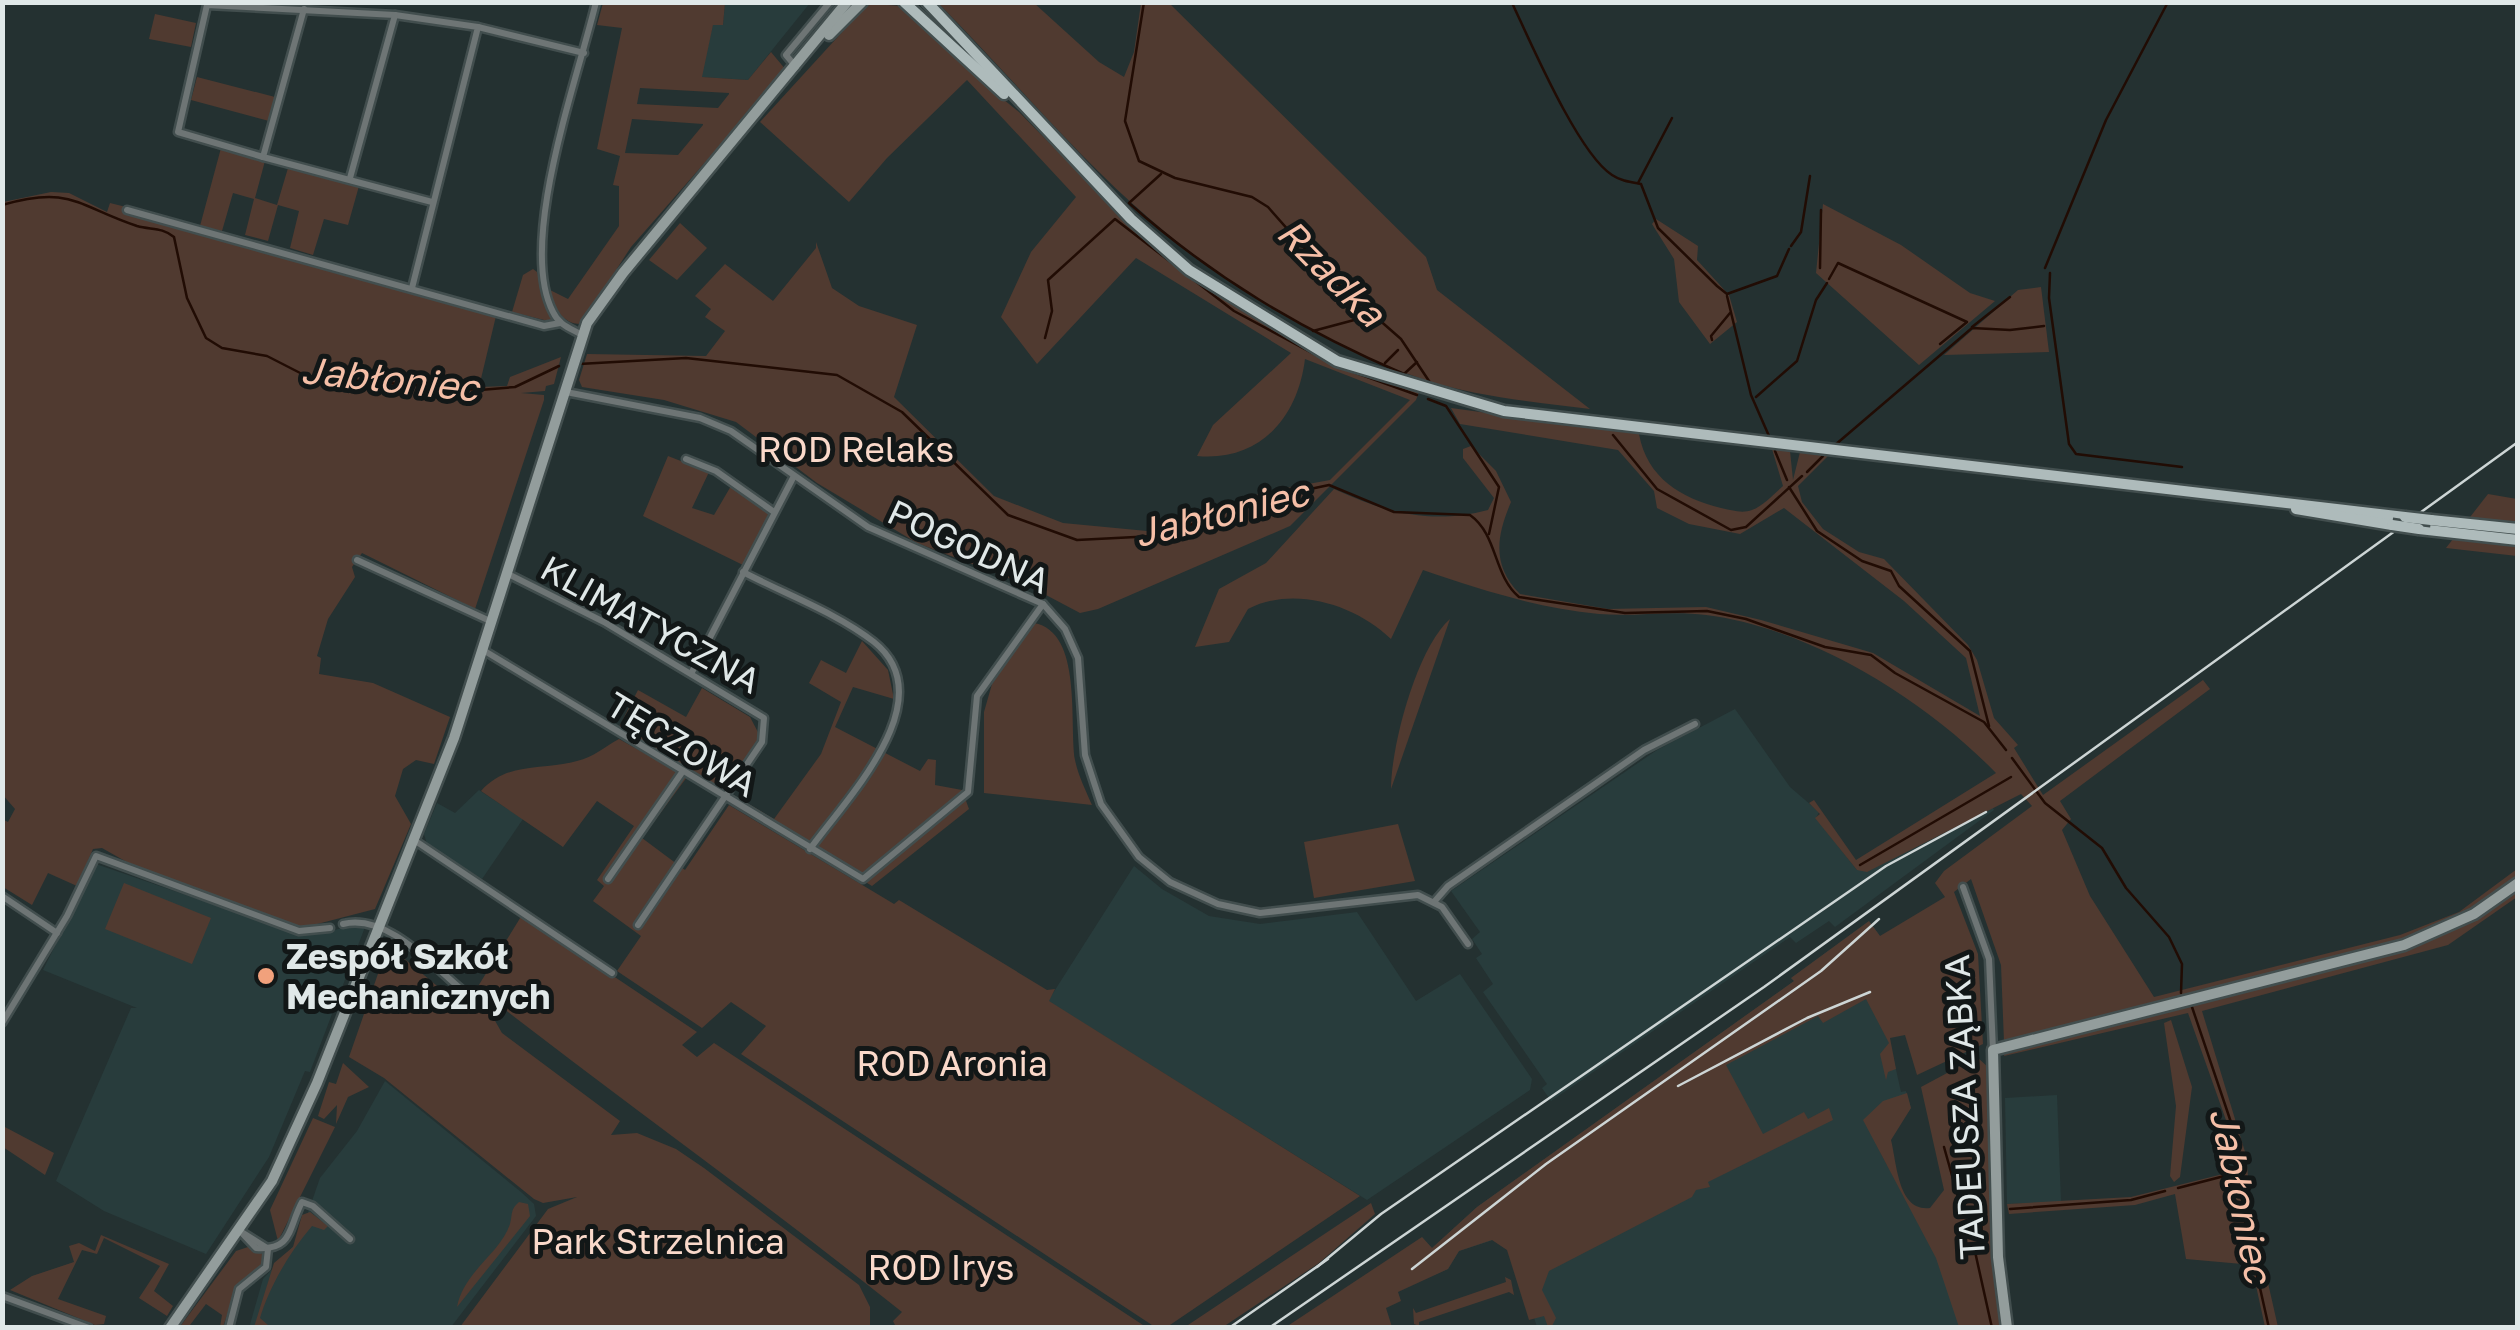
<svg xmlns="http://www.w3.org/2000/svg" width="2520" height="1330" font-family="'Golos Text',sans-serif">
  <rect width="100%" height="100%" fill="#243131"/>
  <g fill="#283c3c">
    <polygon points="725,3 810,3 748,80 701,77 713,24 723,25"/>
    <polygon points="1735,709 1790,787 1819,812 1816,818 1857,870 1992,806 1994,810 1835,927 1829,921 1796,943 1790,937 1551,1101 1542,1088 1547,1084 1483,992 1493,984 1476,958 1482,954 1472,939 1480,932 1451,891 1657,750"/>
    <polygon points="479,790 523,819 482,879 427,844 424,834 437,803 455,813"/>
    <polygon points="96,864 299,934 324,933 357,924 365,927 310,1072 305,1071 269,1157 206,1254 104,1211 56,1181 131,1008 137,1008 43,970"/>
    <polygon points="1134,866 1162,889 1209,916 1260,924 1357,912 1416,1001 1460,974 1532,1079 1530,1090 1367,1200 1048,1001"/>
    <polygon points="1869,921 1880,936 1889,1038 1901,1092 1906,1091 1911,1108 1880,1152 1977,1327 1537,1327 1508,1235 1459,1251 1448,1269 1397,1291 1422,1237 1432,1248 1477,1207 1794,981 1791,978"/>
    <polygon points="385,1081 521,1192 534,1204 536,1216 451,1327 249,1328 263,1279 298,1241 320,1178 357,1131"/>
    <polygon points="2057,1095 2061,1202 2007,1204 2005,1098"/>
  </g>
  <g fill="#503a30" fill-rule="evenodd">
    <path d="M603,3h122l-2,22h-10l-11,52 46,3 23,-28 15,18 -155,177 -50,77c-21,0 -26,-19 -33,-35l20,10 51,-73v-40l-6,-1 7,-29 -23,-7 25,-121 -25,-3zM640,88l89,5v1l-11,14 -81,-4zM632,119l71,5v1l-25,30 -53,-2z"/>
    <path d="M938,3h96l65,59 25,15 10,-25 7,-49h28l257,254 11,33 153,119c-55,-7 -112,-12 -165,-29 -97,-32 -197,-93 -274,-160 -77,-66 -142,-146 -213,-217z"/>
    <path d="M874,4l28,2 69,67 48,39 108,110 74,61 119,73 99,36 -3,8 -126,126 -192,83 -18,4 -51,-27 -112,-43 -100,-60 -81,-61 -72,-22 -82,-13 -3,-7 8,-26 119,2 19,-25 -20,-14 6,-8 -16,-13 30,-32 48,37 43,-53v-6l16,46 27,18 58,19 -23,72 100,99 69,27 84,8 118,-39 65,-12 80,-80 -105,-41c-7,58 -45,103 -108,97l16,-31 78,-72 -155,-95 -99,106 -36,-47 30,-65 45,-55 -109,-117 -80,78 -38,44 -89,-80 106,-116z"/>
    <polygon points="155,14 196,23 191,47 149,39"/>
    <polygon points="197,77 275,97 269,121 191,100"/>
    <polygon points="221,148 265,161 255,198 277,205 288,168 359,186 348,225 324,219 313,255 290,248 299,211 278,205 268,241 245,235 254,199 233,193 222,231 200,226"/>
    <polygon points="51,192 69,193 107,212 110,203 126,207 125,213 508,315 496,316 479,387 507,386 510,377 561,357 554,384 546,386 545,391 521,393 544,395 544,400 475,609 362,553 352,567 355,577 328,619 317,656 321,658 319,674 373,683 450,717 434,764 416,760 403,769 395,796 411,824 375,909 302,928 132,865 102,848 93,849 77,886 48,873 32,905 3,887 2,819 8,822 15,809 2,794 3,202"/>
    <polygon points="1823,204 1901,245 1970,293 1995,301 1919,365 1816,273"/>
    <polygon points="1656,219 1698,246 1697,260 1729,295 1737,322 1710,344 1679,302 1674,259 1652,224"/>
    <polygon points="680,223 707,248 677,280 649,260"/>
    <polygon points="533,269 537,272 552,322 512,312 523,275"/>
    <polygon points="2041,287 2049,352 1944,355 2018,290"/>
    <path d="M1451,408l188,26c8,44 42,64 82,74 10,2 21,6 31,2 11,-4 22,-16 31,-24l-11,-37 18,2 3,29 7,-28 29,3 -31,31 4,16 21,27 36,23 25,7 84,86 9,15 17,58 24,27 -4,3 29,47 160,-115 7,9 -150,112 11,18 -9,11 28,66 64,101 246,-62 59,-23 58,-43v28l-69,48 -246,66 44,144 5,53 27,119h-13l-12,-55 -11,-8 -56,-5 -11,-65 -40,11 -126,9 -2,-10 124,-7 104,-26 -2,-31 -45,-127 -184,43 1,-4 194,-50 -2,-9 -193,49 -3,-77 -30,-86 -17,13 24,62 5,90 -66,31 -12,-40 -15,3 6,31 -8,3 -2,8 -6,-26 9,-11 -23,-44 -43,24 -5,-7 -92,49 37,69 41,-22 4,7 21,-11 4,12 -125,62 2,5 -14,3 -4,7 -143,74 -7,19 14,28 -4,8 -4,1 -4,-11 -15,4 -22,-70 -15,-10 -33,11 -11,18 -50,23 3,9 -15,7 6,19h-106l136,-90 10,11 45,-41 317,-226 -3,-3 78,-57 11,15 65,-39 -10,-14 9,-12 88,-65 -11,-12 -154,78 -10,-2 -42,-52 5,-4 -11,-11 5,-3 42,60 140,-87c-72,-74 -186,-145 -290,-158 -35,-5 -71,2 -107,-1 -62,-6 -117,-24 -176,-44l-32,69c-35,-34 -97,-54 -143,-30l-19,33 -34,5 24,-58 47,-26 68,-74c52,24 98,36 154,21l6,-12 -31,-40v-9l8,-3 25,25 15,31c-14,33 -20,63 9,92l88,15 98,-2 55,13 112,33 107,63 -14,-58 -62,-57 -120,-93 -44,26 -51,-10 -32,-16 -3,-17 -36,-41 -158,-26z"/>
    <polygon points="668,456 709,472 692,508 714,515 731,486 769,513 743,565 643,516"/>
    <polygon points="2488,494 2517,499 2517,556 2446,548"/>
    <path d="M1450,619l-59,170c0,-44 26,-141 59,-170z"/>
    <path d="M1034,623c49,9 35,100 41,137 3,15 11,31 17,45l-108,-12v-81l8,-28z"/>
    <polygon points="862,641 888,670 894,699 853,687 835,727 920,771 928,759 936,760 935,785 962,790 969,809 872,886 618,729 638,690 686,717 702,688 750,717 760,736 725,790 774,819 821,754 841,702 809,683 821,660 846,673"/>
    <path d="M619,739l68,38 -45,61 43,32 44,-65 165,99 5,-4 148,90 8,-1 -6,12 311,195 -193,131h-12l-414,-273 25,-28 -35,-24 -29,26 -85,-57 24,-35 -48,-35 11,-15 -7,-6 37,-54 -37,-25 -34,46 -82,-56c27,-30 60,-20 96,-30 17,-4 27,-14 42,-22z"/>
    <polygon points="1398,824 1415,881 1314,898 1304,842"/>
    <polygon points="124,883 211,918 192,964 105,929"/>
    <path d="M522,915l175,117 -15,13 15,12 17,-14 432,284h-250l-3,-6 9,-9c-139,-111 -284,-214 -425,-324z"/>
    <polygon points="380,951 395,951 454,1000 463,994 490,1012 502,1033 620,1121 611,1135 637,1133 676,1149 704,1168 859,1285 870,1307 870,1327 460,1327 548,1209 577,1197 543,1203 534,1199 384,1078 349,1057 380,968 376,964"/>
    <polygon points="2171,1020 2192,1087 2180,1177 2174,1182 2170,1176 2176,1106 2164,1023"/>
    <path d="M1977,1057l13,12 13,258h-44l-23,-69 -73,-138 20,-19 24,-8 4,15 -20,32c6,24 7,72 39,68l14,-18 -23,-103z"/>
    <polygon points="343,1063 369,1087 348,1097 336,1124 337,1105 324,1119 318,1116 329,1082 336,1084"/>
    <polygon points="313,1118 335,1127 278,1241 270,1210"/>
    <polygon points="3,1126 54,1153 45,1175 3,1147"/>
    <path d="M519,1202l9,2 2,12 -73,91c7,-36 43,-53 53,-83 3,-11 0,-14 9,-22z"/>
    <polygon points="1371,1203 1375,1214 1319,1263 1223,1327 1185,1327"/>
    <path d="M310,1212l18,14 -4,4 -12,-4c-24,28 -43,62 -52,92l9,8 -15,1 20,-64 19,-16 9,-32z"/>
    <polygon points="101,1235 169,1264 154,1291 173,1306 167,1316 139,1298 160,1266 104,1238 97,1254 82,1250 58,1299 106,1316 104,1324 95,1325 10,1290 32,1276 74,1262 69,1246 79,1243 95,1251"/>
    <polygon points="248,1247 265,1255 265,1261 236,1288 223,1327 220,1327 222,1315 206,1304 190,1325 179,1328 236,1251"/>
    <polygon points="1505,1277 1511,1280 1514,1295 1509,1292 1419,1322 1419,1326 1414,1324 1413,1308 1416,1313 1506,1282"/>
  </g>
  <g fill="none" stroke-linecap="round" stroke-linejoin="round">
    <g stroke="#210c04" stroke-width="2.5">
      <polyline points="1144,2 1125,121 1139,161 1175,178 1252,197 1268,207 1328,275 1401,339 1431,384"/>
      <path d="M1513,5c18,38 65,148 99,170 9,6 18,7 29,9l17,44 59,58 10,8 50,-18 12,-27"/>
      <path d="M1161,174l-32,29c83,74 173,127 275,171l13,-12"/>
      <polyline points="1638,183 1672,118"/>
      <path d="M2,205c69,-20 75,1 135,21 14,4 25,1 37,11l13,61 19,40 16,10 45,8 41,21 172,13 35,-3 44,-21"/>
      <polyline points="1791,246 1801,232 1810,176"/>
      <polyline points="1820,268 1821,210"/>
      <polyline points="2045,268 2106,120 2168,2"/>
      <polyline points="2050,273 2049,298 2069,444 2076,454 2182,467"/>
      <polyline points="1829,279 1838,263 1967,322 1940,344"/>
      <polyline points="1727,296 1751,395 1769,436"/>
      <polyline points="1972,327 2010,297"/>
      <polyline points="1313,331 1358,319"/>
      <polyline points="1045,338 1052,311 1048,280 1115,219 1234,311 1327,361"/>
      <polyline points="1712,340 1711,336 1730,313"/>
      <polyline points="1385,363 1398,350"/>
      <path d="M579,364l107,-6 151,17 65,37 106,103 69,25 78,-4 25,-6 50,-24 99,-21 65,27 76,3c28,20 23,60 49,82l106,16 82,-2 39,8 79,28 46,8 24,18 89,49 22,28"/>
      <polyline points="1348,370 1417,395"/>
      <polyline points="1756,397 1797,361 1816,300 1827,283"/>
      <polyline points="1428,399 1446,406 1499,487 1489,534"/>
      <polyline points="1613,435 1657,489 1731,530 1746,527 1802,476"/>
      <polyline points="1835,445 1972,328 2010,330 2044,326"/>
      <polyline points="1775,451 1787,480"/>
      <polyline points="1807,472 1823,456"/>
      <polyline points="1789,487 1817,531 1862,561 1891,571 1899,586 1970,651 1989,726"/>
      <polyline points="2012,758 2045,803 2102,848 2126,888 2169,937 2182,964 2181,993"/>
      <polyline points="1860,865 2011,777"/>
      <polyline points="2192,1007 2237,1140 2244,1217 2269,1328"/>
      <polyline points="1944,1147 1962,1211 1985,1211"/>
      <polyline points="2178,1188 2240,1172"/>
      <polyline points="2010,1209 2131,1200 2165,1191"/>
      <polyline points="1981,1211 1982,1244 1974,1247 1992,1328"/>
    </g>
    <g stroke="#424e4e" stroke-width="11">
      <g id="street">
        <polyline points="304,9 263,157 432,202"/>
        <polyline points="478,27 584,53"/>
        <polyline points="796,67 786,55 830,2"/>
        <polyline points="263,157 178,132 207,5 395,15 478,27 412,288"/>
        <polyline points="350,178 395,15"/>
        <polyline points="127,210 544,326 560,323"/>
        <path d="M582,335c-12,-7 -23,-10 -29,-23 -36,-69 25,-234 43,-310"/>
        <polyline points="566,392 700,418 731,431 868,527 1043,604 1065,629 1078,658 1085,755 1101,804 1139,857 1170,882 1218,904 1260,913 1418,895 1442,907 1468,944"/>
        <polyline points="686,459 716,471 774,512"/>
        <polyline points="357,560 490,621"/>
        <path d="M743,572c42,22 94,41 131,70 71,57 -28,157 -64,207"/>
        <polyline points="508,574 604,622 764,718 762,742 638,925"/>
        <polyline points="483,650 863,879 968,792 977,696 1043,604"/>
        <polyline points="692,672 794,476"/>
        <polyline points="414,840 612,973"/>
        <polyline points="608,879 683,771"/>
        <polyline points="1963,887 1989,959 1993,1050"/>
        <polyline points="2,896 57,933"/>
        <polyline points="1434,902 1448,886 1644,750 1695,724"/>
        <path d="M343,924c43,-11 88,40 118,65"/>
        <polyline points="2,1023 67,916 96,856 299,931 330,928"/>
        <path d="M239,1230l17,18c37,3 32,-20 46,-46l11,4 37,33"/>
        <polyline points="240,1231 267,1248"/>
        <polyline points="2,1296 89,1328"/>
        <polyline points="229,1328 239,1289 266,1267 268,1249"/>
      </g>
    </g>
    <g stroke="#424e4e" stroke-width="15">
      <g id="secondary">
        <polyline points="829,35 862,2"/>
        <polyline points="170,1328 272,1181 317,1083 454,738 587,323 623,273 847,2"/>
        <polyline points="2007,1328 1998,1257 1993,1050 2404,945 2474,914 2518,883"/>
      </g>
    </g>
    <g stroke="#424e4e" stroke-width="15">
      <g id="primary">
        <polyline points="904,2 1004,94"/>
        <polyline points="927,2 1131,219 1189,270 1337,361 1504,411 2405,517"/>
        <polyline points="2296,509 2392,525"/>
        <polyline points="2431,520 2518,529"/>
        <polyline points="2419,529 2518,540"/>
      </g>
    </g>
    <use href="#street" stroke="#6e7575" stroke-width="6"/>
    <use href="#secondary" stroke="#939d9c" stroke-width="10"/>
    <use href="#primary" stroke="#aebbbb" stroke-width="10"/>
    <g stroke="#cdd5d5" stroke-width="2.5">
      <polyline points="1678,1086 1807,1018 1870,992"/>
      <polyline points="1317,1267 1381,1214 1886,866 1986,812"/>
      <polyline points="1412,1269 1546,1164 1821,971 1879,919"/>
      <polyline points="1229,1328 1328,1259"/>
      <polyline points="1269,1328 1764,987 2518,442"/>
    </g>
    <g stroke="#424e4e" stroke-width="15" stroke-linecap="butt">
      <g id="primary-bridge">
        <polyline points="2405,517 2431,520"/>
        <polyline points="2392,525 2419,529"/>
      </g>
    </g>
    <use href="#primary-bridge" stroke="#aebbbb" stroke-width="10"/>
  </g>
  <circle fill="#f1a17c" stroke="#121717" stroke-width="4" cx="266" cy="976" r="10"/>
  <g text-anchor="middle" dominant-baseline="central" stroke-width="10" stroke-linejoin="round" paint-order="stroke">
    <g font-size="35" fill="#fad9ca" stroke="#121717">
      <text x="856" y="449">ROD Relaks</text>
      <text x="952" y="1063">ROD Aronia</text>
      <text x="658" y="1241">Park Strzelnica</text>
      <text x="941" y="1267">ROD Irys</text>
    </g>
    <g font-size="35" fill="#e0e8e8" stroke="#121717">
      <text transform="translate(969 546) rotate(25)">POGODNA</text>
      <text transform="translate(651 624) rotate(29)">KLIMATYCZNA</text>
      <text transform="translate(682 744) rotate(31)">TĘCZOWA</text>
      <text transform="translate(1964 1107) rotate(-93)">TADEUSZA ZĄBKA</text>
    </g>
    <g font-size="35" font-weight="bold" fill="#e0e8e8" stroke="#121717" text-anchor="start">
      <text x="286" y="956">Zespół Szkół<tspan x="286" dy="40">Mechanicznych</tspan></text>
    </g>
    <g font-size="38" font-style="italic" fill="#f5bfa7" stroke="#121717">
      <text transform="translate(1332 272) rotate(45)">Rzadka</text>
      <text transform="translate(390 378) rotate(6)">Jabłoniec</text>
      <text transform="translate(1221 512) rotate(-14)">Jabłoniec</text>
      <text transform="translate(2242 1195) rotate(78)">Jabłoniec</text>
    </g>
  </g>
  <rect width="2520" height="1330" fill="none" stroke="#e0e8e8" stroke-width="10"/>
</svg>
